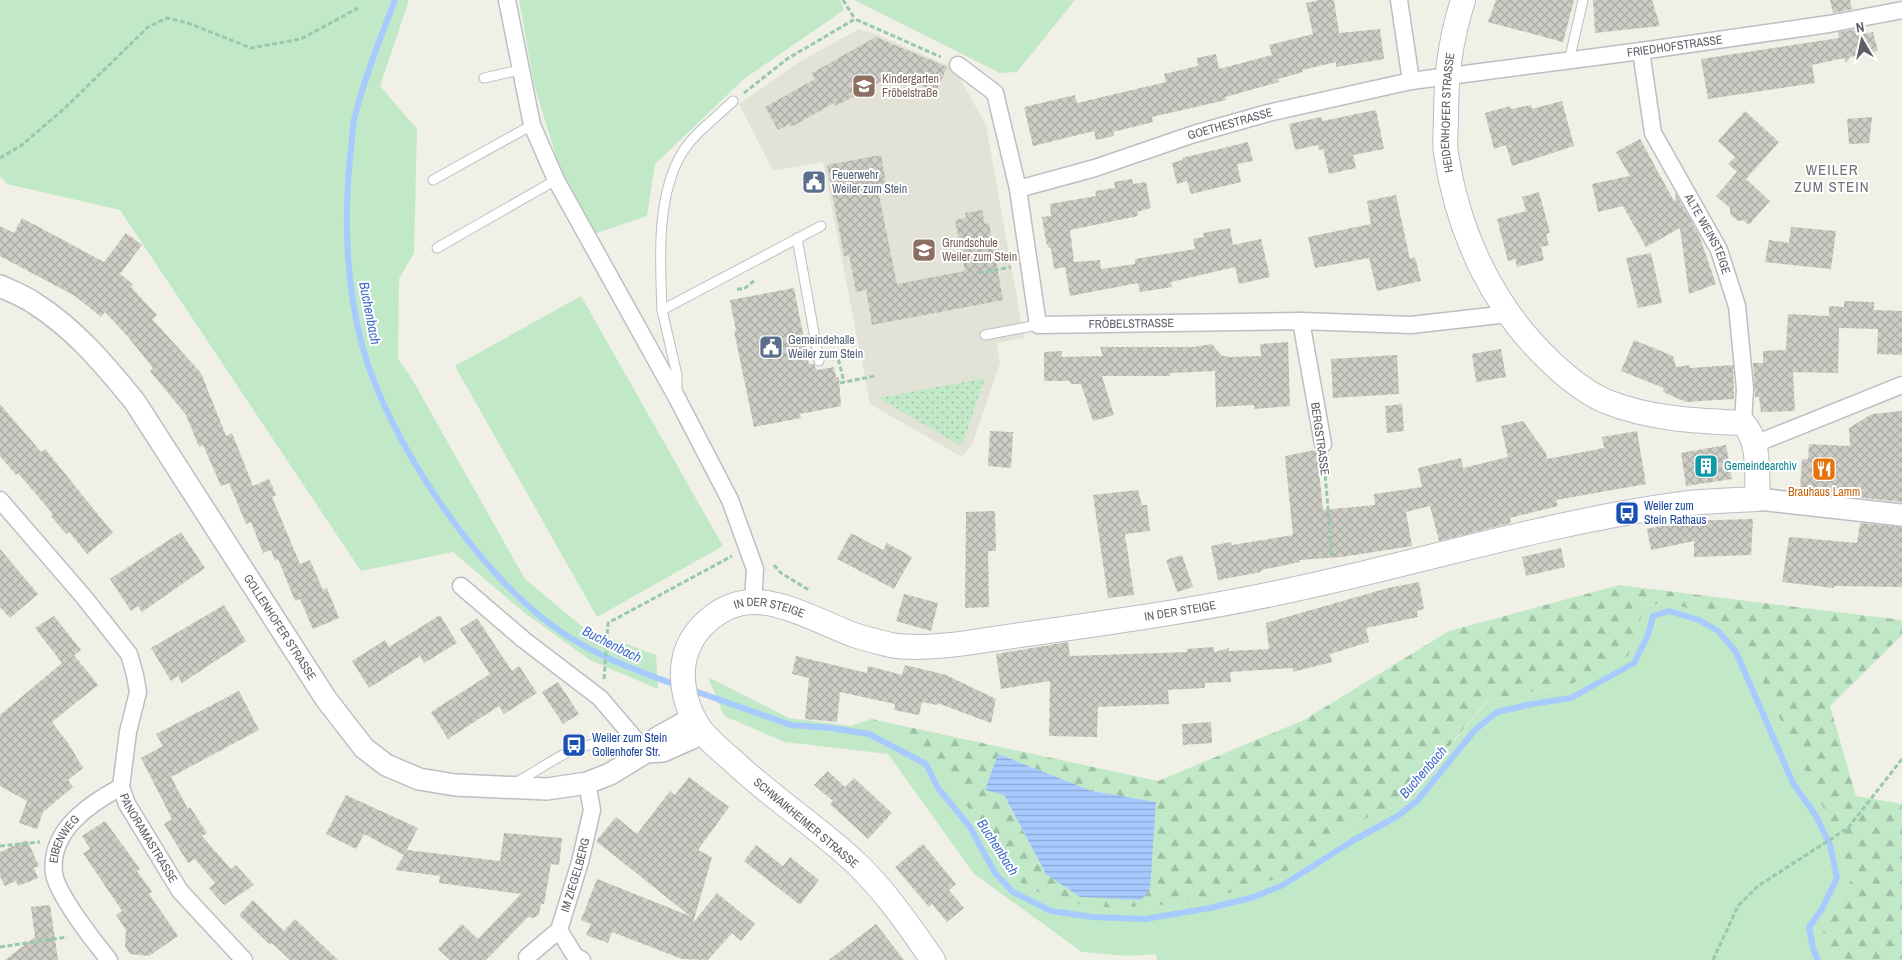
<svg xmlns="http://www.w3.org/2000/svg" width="1902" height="960" font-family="'Archivo Narrow',sans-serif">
  <defs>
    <pattern id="forest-firs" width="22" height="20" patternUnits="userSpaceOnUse" patternTransform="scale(1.25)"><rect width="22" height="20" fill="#c1e9c8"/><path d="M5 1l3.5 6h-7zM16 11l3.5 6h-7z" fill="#a0c0a6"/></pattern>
    <pattern id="park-dots" width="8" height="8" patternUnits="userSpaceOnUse" patternTransform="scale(1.25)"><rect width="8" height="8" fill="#c1e9c8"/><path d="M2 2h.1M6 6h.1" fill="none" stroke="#a0c0a6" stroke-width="1.8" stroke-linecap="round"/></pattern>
    <pattern id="water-rules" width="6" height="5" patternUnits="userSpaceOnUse" patternTransform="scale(1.25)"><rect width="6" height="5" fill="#a7caff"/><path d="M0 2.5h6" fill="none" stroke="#8ba7d2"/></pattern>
    <pattern id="building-cross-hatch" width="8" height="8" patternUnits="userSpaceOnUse" patternTransform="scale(1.25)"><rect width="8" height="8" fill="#cecdc5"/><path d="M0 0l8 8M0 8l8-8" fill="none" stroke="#aaaaa4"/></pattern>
  </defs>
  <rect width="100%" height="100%" fill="#f0f0e6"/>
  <polygon fill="#e3e2d6" points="859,29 876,34 954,68 986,125 1024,338 997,343 1000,363 973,442 962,457 870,404 823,162 773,171 739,104 799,62"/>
  <g fill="#c1e9c8">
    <polygon points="0,0 409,0 380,86 417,129 414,253 399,279 398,359 412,379 525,579 585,629 656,655 658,689 590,660 526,614 453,552 361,571 120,210 7,184 0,176"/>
    <polygon points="519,0 840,0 844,10 744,79 655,164 647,216 594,234 559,165 534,85"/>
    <polygon points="854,0 1075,0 1017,72 1000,73"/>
    <polygon points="581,296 723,546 597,617 455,366"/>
    <polygon points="1669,602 1719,619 1748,653 1832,826 1852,879 1823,931 1832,960 1157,960 1156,954 1128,956 1082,952 974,874 888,754 785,742 724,716 708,677 789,718 851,726 871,719 931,751 984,832 1009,876 1052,900 1199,902 1368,817 1400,805 1489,700 1569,685 1645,606"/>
  </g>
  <path fill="url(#forest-firs)" fill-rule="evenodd" d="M1619,585l283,35v15l-72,71 26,90 46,8v156h-70l-9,-29 29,-52 -20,-53 -84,-173 -29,-34 -50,-17 -24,4 -17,50 -59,29 -81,15 -88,105 -32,12 -93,62 -76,23 -87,6 -60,-8 -43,-24 -25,-44 -53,-81 -60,-32 287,62 146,-61 145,-89zM998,754l94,37 64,11 -110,72 -42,-79z"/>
  <polygon fill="url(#park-dots)" points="985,378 964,440 959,445 879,398"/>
  <polygon fill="url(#water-rules)" points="998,754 1092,791 1156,802 1150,889 1141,900 1080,897 1046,874 1004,795 985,790"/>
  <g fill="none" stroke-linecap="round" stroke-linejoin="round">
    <g stroke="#a7caff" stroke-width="6">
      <path d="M395,0c-15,39 -31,79 -41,120 -2,12 -2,25 -4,37 -6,63 -4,127 12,188 25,94 116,229 195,284 38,27 79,41 122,57"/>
      <polyline points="689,689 791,725 832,728 869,734 926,764 938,788 970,827 995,873 1013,892 1051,911 1092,917 1145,919 1210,908 1254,897 1283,885 1354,840 1396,817 1417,801 1475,730 1497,712 1532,704 1571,698 1634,663 1648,635 1653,616 1669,611 1699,620 1718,631 1736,652 1793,783 1816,816 1830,845 1837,878 1822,909 1809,927 1813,949 1818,960"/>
    </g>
  </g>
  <g fill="url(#building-cross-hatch)">
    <polygon points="1320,0 1334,0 1339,33 1380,29 1384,59 1336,67 1336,62 1302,70 1303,72 1278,79 1279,82 1225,97 1226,100 1152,117 1153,122 1113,132 1114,136 1096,140 1094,131 1033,146 1024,107 1075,95 1077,103 1166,82 1164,74 1198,66 1197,58 1216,54 1219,69 1272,55 1269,45 1313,34 1306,3"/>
    <polygon points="1496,0 1574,0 1563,42 1488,22"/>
    <polygon points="1593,0 1652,0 1660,26 1595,33"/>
    <polygon points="1830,0 1850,0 1852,9 1833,13"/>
    <polygon points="1857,29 1858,35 1873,32 1878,51 1850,57 1846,63 1844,58 1812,65 1815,83 1708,99 1701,59 1839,38 1838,32"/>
    <polygon points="876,37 947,67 936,92 895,74 836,106 834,103 791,127 789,124 778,130 765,107 815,79 812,73"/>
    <polygon points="1562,101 1574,146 1512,166 1506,145 1494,149 1485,113 1510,106 1511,109 1531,105 1532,109"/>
    <polygon points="1376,110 1384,149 1353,155 1356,168 1329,174 1323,149 1319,150 1318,145 1295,150 1289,124 1321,117 1322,121"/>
    <polygon points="1745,111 1779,142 1746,179 1770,201 1749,225 1743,220 1738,221 1730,214 1730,208 1716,196 1737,172 1728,164 1735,157 1718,141"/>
    <polygon points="1872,117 1869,143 1849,144 1847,119"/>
    <polygon points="1640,139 1674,201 1676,200 1675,192 1699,235 1716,284 1689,294 1680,228 1646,247 1623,206 1598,212 1592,184 1630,176 1616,152"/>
    <polygon points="1248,142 1253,161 1237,164 1241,182 1191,194 1187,181 1177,184 1172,163 1182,160 1182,158"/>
    <polygon points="881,155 886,183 877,185 897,284 965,271 955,220 966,218 965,213 982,210 985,224 989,223 1003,300 872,325 866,290 856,292 849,255 844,256 827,165"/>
    <polygon points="1132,179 1133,184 1146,182 1151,208 1137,212 1138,216 1070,230 1074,262 1100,260 1101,269 1135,264 1135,259 1195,249 1193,239 1204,237 1203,233 1230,228 1233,245 1261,239 1270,277 1239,284 1235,267 1171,282 1172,287 1140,292 1138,283 1070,296 1065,267 1054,269 1051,248 1049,248 1046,242 1042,217 1051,216 1050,204 1096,196 1095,191 1115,188 1114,182"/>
    <polygon points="1539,192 1550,233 1546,234 1549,245 1541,247 1544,260 1517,267 1515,259 1508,261 1497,219 1526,211 1522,197"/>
    <polygon points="1396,195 1410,259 1415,257 1421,281 1377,291 1369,258 1315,268 1308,237 1371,224 1367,201"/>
    <polygon points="22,218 104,262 126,233 142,245 120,274 133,284 131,287 157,315 152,319 201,373 226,436 232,433 253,486 269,479 276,495 272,497 300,564 310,560 323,590 327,588 339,618 313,629 300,599 295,601 278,559 275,561 271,550 263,553 251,522 246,524 229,483 221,486 203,445 199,447 186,415 150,371 153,368 129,338 105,312 101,317 75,296 0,256 0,226 14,233"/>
    <polygon points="1791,227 1836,231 1831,269 1765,262 1769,240 1789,243"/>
    <polygon points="1651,253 1662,303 1638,308 1626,258"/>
    <polygon points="794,288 809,364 814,364 817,370 834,367 836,377 839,378 841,406 800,414 801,418 754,427 734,331 736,331 730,300"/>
    <polygon points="1844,301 1874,302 1874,310 1902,311 1902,355 1877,354 1878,329 1839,328 1838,373 1793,372 1795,411 1761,412 1759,397 1755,397 1753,363 1763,363 1763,351 1786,350 1788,314 1829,316 1829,306 1844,307"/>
    <polygon points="1634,340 1673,356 1676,367 1690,365 1690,368 1733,365 1734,399 1686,402 1663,392 1664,388 1621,371"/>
    <polygon points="1288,342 1290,406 1254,409 1254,405 1216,407 1215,371 1170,373 1170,376 1102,376 1114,415 1093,421 1081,384 1071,384 1070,381 1044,381 1044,352 1062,351 1062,357 1103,356 1100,347 1193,347 1212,344 1221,355 1228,357 1261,356 1260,344"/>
    <polygon points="1501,349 1506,377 1476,382 1472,354"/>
    <polygon points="1397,355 1399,394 1333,398 1331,359"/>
    <polygon points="0,404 41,452 45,449 113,533 87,554 69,532 66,534 51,516 53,514 18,473 16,475 0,456"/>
    <polygon points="1402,404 1404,431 1387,433 1385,406"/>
    <polygon points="1902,411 1902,502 1800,491 1802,459 1808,459 1809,444 1850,446 1849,428 1872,414"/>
    <polygon points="1523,421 1546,453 1547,459 1604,448 1602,437 1637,431 1646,484 1556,500 1558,506 1510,518 1511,523 1439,541 1430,506 1406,512 1412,546 1342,557 1299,560 1300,562 1261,570 1261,572 1218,580 1211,546 1231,542 1232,545 1293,535 1285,456 1315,450 1317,451 1323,510 1375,505 1374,494 1422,487 1418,468 1461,458 1463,468 1508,457 1501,426"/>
    <polygon points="990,431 1013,432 1011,468 988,466"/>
    <polygon points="1726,445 1732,479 1686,486 1681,453"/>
    <polygon points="1138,490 1142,505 1147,505 1150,531 1125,534 1134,595 1108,598 1093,495"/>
    <polygon points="995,511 996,551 988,551 989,607 965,608 966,512"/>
    <polygon points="1753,519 1751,555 1694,557 1694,541 1651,550 1647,529 1683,521"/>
    <polygon points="1860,523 1902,527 1902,587 1834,586 1834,588 1782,582 1789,537 1857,543"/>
    <polygon points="181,532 205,568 142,612 138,606 131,611 110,579"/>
    <polygon points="851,533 883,550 887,543 912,557 894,589 837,559"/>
    <polygon points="1561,548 1565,567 1526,576 1522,557"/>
    <polygon points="0,549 38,594 10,618 0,607"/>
    <polygon points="1182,555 1193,587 1177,592 1166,560"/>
    <polygon points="1419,582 1424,609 1417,611 1418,617 1366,628 1369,642 1330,654 1332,662 1293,672 1293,668 1230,672 1231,682 1205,683 1205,688 1168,690 1169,704 1098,707 1097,737 1049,736 1050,681 1001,689 996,654 1068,642 1070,656 1187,652 1187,649 1213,647 1215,652 1229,648 1229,651 1269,649 1266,623 1388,588"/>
    <polygon points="904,594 938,603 931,631 896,621"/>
    <polygon points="224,605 246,641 182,683 178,676 171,681 151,648"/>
    <polygon points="440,615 457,643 424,663 420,656 369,688 352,661 385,640 389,647"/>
    <polygon points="54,616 81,650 74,655 98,685 52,722 68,743 83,768 68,780 73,787 43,812 37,829 19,823 27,801 0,786 0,715 62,663 35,628"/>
    <polygon points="477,618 512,671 519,666 537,693 504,714 499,706 448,739 431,712 490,674 460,629"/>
    <polygon points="796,656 867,673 868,666 902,675 905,665 946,675 996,699 991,723 937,703 937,705 922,702 919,715 894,710 895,704 840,692 837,722 805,719 809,678 792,674"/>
    <polygon points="558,682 579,714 563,724 542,692"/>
    <polygon points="239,691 259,730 171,777 188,809 190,807 207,833 202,836 231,869 236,865 254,885 224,905 209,888 215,883 195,859 188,863 164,824 172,819 141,758 163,746 156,734"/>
    <polygon points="1211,722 1212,743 1183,745 1182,724"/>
    <polygon points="828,771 845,787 854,778 892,813 868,839 830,804 833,801 814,785"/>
    <polygon points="689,777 729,807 698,850 712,857 693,923 717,893 755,924 741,941 732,933 708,960 682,959 612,932 608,943 586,935 591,924 581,920 597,879 690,916 596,841 616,817 637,834 670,791 675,795"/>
    <polygon points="346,795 418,828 404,855 364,834 356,849 326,834"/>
    <polygon points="105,821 140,869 137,871 152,892 149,894 178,936 149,956 130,954 125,946 126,930 116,915 122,911 83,853 90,849 82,836"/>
    <polygon points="504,833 562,838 559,865 551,864 544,904 541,904 539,914 534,918 528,917 486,960 450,960 438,949 462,924 478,939 521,894 439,883 440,876 395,870 407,850 500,861"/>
    <polygon points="27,840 39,866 34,868 38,878 18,886 16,881 5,886 0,877 0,852"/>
    <polygon points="923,844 956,884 949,890 964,908 947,922 932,904 929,907 895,867"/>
    <polygon points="756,845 783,866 790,857 819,880 800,905 744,861"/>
    <polygon points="253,900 284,931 295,919 338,960 290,960 272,943 270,945 239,915"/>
    <polygon points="50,905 58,960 5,960 35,937 31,907"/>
    <polygon points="876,924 904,960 829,960"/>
  </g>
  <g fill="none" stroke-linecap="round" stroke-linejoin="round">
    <g stroke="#bdbec5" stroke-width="11">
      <g id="service">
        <polyline points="1569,61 1583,0"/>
        <polyline points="484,78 520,70"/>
        <polyline points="433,180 532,125"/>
        <polyline points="797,238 819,361"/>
        <polyline points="437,248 556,180"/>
        <path d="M662,310c-2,-49 -6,-114 20,-157 12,-20 35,-36 51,-52"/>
        <polyline points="985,335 1038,325"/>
        <polyline points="677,393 677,375 662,310 821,226"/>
        <path d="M516,782c21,-10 51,-34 73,-37 18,-3 36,2 54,6"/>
      </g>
    </g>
    <g stroke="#bdbec5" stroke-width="19">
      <g id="minor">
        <polyline points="507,0 532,125 556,180 677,398 730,500 755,569 753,602"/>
        <polyline points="1399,0 1411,81"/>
        <path id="s1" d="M1641,51l12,82 66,117 18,56 8,83 -2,34"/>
        <path id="s2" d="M958,65l37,28 23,96 20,136 263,-4 110,4 97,-11"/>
        <path id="s3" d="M1018,189l77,-21 99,-34 74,-21 143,-32 230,-30 188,-27 73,-14"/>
        <polyline points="1301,321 1323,444"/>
        <polyline points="1755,444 1902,385"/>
        <path id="s4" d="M0,500l83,96 46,58 6,21 3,17 -10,40 -7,55 6,17 53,87 64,69"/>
        <polyline points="461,586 524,640 600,698 646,752"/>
        <polyline points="527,957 559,930"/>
        <path id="s5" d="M109,960c-14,-17 -53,-67 -55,-87 -5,-42 35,-69 67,-86"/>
        <path id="s6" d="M582,960l-7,-4 -16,-26 21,-68 12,-52 -5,-27"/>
      </g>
    </g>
    <g stroke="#bdbec5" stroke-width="24">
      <g id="tertiary">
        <path id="s7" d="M0,286c11,5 24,10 34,17 41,26 71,62 101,99l191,297 38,49 22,17 33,14 36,6 92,4 40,-6 23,-9 36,-22 11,-14 36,-20"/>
        <polyline points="1758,499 1902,515"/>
        <polyline points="646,752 663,751 703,733"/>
      </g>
    </g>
    <g stroke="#bbbdc4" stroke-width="26">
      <g id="secondary">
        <path id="s8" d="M933,960c-24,-34 -46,-67 -76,-96 -39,-37 -85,-66 -124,-103 -11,-10 -24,-20 -33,-32 -14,-20 -21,-48 -15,-73 8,-29 37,-53 67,-54 32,-1 72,22 102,33 12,4 25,7 37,10 20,4 56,1 76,-2 111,-17 223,-30 333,-55 129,-28 257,-68 389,-85 23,-2 46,-3 69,-4 -2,-25 3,-57 -15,-76 -47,-2 -94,-4 -138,-22 -20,-9 -36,-22 -52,-37 -60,-55 -95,-131 -107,-211 -2,-11 0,-23 0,-34 0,-43 4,-78 17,-119"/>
      </g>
    </g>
    <g stroke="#98c8ae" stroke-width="3" stroke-dasharray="5 2.5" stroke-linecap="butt">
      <polyline points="843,0 855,19"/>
      <polyline points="744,93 787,59 855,19 941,57"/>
      <polyline points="0,158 22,145 66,107 148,27 167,18 188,23 251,48 301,39 358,8"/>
      <polyline points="979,273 1011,267"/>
      <polyline points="737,289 744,289 755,280"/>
      <polyline points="832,359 838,358 844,382"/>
      <polyline points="840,383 875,376"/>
      <polyline points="1324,461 1332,557"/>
      <polyline points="774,565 781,573 809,590"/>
      <polyline points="604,679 608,623 732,556"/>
      <polyline points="0,846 40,842"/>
      <polyline points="0,947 67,937"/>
      <polyline points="1713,960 1738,906 1758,886 1848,828 1902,759"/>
    </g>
    <use href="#service" stroke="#fff" stroke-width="9"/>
    <use href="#minor" stroke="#fff" stroke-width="16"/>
    <use href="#tertiary" stroke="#fff" stroke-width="21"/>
    <use href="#secondary" stroke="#fff" stroke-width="24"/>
  </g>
  <defs>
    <g id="school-square" transform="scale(1.25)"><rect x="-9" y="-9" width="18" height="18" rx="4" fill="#8d6e63" stroke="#fff"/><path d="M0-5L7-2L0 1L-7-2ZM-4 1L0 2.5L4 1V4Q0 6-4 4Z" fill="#fff"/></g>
    <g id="civic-square" transform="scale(1.25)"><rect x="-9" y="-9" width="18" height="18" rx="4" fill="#5c6f8a" stroke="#fff"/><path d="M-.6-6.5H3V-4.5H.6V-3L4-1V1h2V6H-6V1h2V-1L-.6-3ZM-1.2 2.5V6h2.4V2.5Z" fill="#fff"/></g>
    <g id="building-square" transform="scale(1.25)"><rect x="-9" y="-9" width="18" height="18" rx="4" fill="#0f9aa8" stroke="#fff"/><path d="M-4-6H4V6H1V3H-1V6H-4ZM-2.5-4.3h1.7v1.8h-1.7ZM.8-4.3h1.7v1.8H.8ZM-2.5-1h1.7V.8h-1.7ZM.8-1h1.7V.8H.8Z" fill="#fff"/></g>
    <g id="restaurant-square" transform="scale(1.25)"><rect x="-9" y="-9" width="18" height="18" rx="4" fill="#e8710a" stroke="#fff"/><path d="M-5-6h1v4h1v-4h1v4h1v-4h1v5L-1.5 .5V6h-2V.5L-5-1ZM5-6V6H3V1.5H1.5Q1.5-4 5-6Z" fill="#fff"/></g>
    <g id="bus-square" transform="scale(1.25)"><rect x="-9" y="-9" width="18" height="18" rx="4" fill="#1a4fb4" stroke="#fff"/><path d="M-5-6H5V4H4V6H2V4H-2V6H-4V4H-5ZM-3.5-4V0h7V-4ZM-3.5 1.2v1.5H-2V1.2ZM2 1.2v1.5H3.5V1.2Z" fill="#fff"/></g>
  </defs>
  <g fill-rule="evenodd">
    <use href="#school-square" x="864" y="86"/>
    <use href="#civic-square" x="814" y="182"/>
    <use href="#school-square" x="924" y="250"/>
    <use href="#civic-square" x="771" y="347"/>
    <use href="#building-square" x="1706" y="466"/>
    <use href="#restaurant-square" x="1824" y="469"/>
    <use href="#bus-square" x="1627" y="513"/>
    <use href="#bus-square" x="574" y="745"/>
  </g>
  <g text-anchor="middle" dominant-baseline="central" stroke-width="4" stroke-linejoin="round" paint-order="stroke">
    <g font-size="12" fill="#5d6067" stroke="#fff">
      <text stroke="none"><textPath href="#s3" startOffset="674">FRIEDHOFSTRASSE</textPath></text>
      <text stroke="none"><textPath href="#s8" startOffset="2091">HEIDENHOFER STRASSE</textPath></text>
      <text stroke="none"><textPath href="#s3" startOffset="222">GOETHESTRASSE</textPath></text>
      <text stroke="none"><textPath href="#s1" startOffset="198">ALTE WEINSTEIGE</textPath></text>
      <text stroke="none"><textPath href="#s2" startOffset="376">FRÖBELSTRASSE</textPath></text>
      <text transform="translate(1320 439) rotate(82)">BERGSTRASSE</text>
      <text stroke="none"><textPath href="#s8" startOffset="936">IN DER STEIGE</textPath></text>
      <text stroke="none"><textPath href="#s8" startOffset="516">IN DER STEIGE</textPath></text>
      <text stroke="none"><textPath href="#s7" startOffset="448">GOLLENHOFER STRASSE</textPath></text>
      <text transform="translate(806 823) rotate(40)">SCHWAIKHEIMER STRASSE</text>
      <text stroke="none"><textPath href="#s4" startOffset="395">PANORAMASTRASSE</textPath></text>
      <text stroke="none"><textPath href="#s5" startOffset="140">EIBENWEG</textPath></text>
      <text stroke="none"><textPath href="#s6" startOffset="96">IM ZIEGELBERG</textPath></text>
    </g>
    <g font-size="12" fill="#785e54" stroke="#fff" text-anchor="start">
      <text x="882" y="79">Kindergarten<tspan x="882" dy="14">Fröbelstraße</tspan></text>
      <text x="942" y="243">Grundschule<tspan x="942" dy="14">Weiler zum Stein</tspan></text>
    </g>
    <g font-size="12" fill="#4e5e75" stroke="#fff" text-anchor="start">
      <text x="832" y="175">Feuerwehr<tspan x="832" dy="14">Weiler zum Stein</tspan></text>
      <text x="788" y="340">Gemeindehalle<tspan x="788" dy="14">Weiler zum Stein</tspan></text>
    </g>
    <g font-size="12" fill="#0d838f" stroke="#fff" text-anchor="start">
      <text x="1724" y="466">Gemeindearchiv</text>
    </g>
    <g font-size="12" fill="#c56008" stroke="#fff">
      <text x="1824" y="492">Brauhaus Lamm</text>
    </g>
    <g font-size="12" fill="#164399" stroke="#fff" text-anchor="start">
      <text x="1644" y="506">Weiler zum<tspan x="1644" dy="14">Stein Rathaus</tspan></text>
      <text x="592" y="738">Weiler zum Stein<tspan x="592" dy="14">Gollenhofer Str.</tspan></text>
    </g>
    <g font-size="14" font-style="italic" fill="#416ecb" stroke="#fff">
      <text transform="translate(370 313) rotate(79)">Buchenbach</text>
      <text transform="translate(612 644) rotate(27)">Buchenbach</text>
      <text transform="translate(1423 772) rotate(-49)">Buchenbach</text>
      <text transform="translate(998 847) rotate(57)">Buchenbach</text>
    </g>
    <g font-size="15" letter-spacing="1" fill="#6e7279" stroke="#fff">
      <text x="1832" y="169">WEILER<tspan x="1832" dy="17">ZUM STEIN</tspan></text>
    </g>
  </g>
  <g transform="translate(1862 40) rotate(351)" stroke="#ffffff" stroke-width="4" paint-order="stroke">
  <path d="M0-4L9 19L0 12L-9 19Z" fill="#5d6067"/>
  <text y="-8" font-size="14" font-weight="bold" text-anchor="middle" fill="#5d6067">N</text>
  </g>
</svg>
